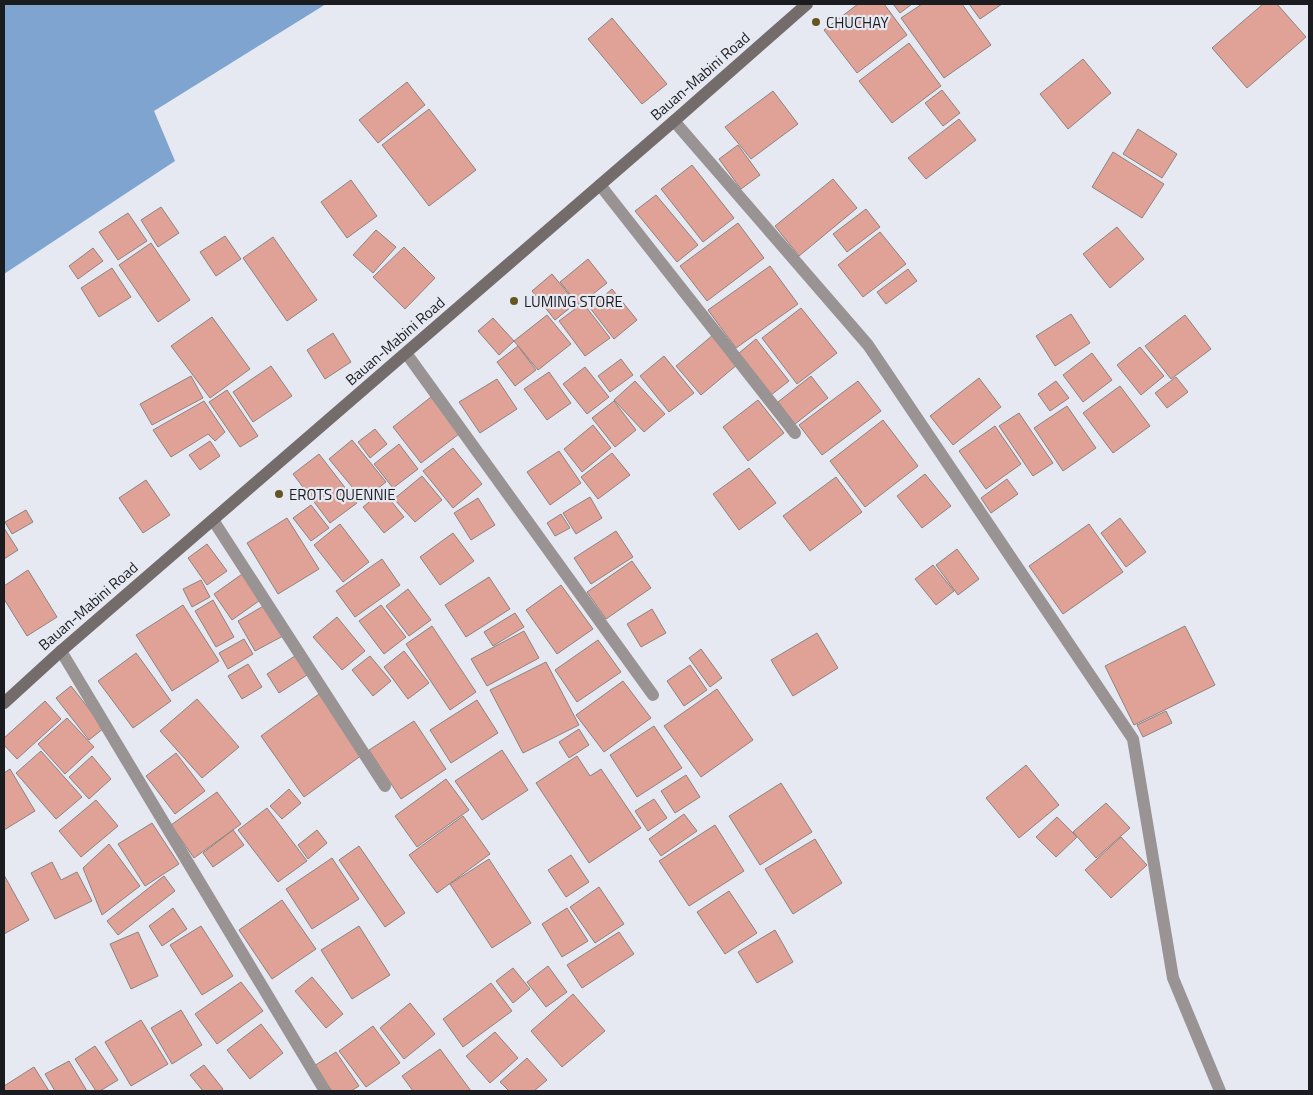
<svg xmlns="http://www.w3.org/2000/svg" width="1313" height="1095" font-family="'Titillium Web',sans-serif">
  <rect width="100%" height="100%" fill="#e6e8f2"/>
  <polygon fill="#7ea4cf" points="4,4 326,4 154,111 175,161 4,274"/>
  <g fill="#e0a296" stroke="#8d8380">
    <polygon points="858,4 884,4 907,35 857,73 824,30"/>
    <polygon points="893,4 912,4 900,13"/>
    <polygon points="922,4 962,4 991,45 944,78 901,18"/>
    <polygon points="969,4 1002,4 980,19"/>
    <polygon points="1263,4 1277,4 1306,37 1247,88 1212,48"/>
    <polygon points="612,18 667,84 642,104 588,39"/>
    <polygon points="909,43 941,86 892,123 859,81"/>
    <polygon points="1083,59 1111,93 1068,129 1040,94"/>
    <polygon points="407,82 425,105 378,143 359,120"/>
    <polygon points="942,90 960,113 943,126 925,103"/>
    <polygon points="773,91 798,124 751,159 725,127"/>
    <polygon points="429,109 476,170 429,206 382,145"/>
    <polygon points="959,119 976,140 926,179 908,158"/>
    <polygon points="1138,129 1177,154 1162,178 1123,154"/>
    <polygon points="738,145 760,175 741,189 719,159"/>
    <polygon points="1113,152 1164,184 1142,218 1092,187"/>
    <polygon points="692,165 734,218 703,242 661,189"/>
    <polygon points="833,179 857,208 799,256 775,226"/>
    <polygon points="351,180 377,216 347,238 321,202"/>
    <polygon points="656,195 698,245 677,262 635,211"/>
    <polygon points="161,207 179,233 158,247 141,220"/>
    <polygon points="866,209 880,227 847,252 833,234"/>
    <polygon points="128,213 147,241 118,260 99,232"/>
    <polygon points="738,223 764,258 707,301 680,266"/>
    <polygon points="1117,227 1144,259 1110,288 1083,254"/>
    <polygon points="376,230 396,247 373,273 353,255"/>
    <polygon points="880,232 906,264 863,297 838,265"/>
    <polygon points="225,236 241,259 216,276 200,252"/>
    <polygon points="273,237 317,300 287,321 243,258"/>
    <polygon points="151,243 190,300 158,322 119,265"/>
    <polygon points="404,247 435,278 405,309 373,277"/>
    <polygon points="93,248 103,261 78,279 69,266"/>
    <polygon points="588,259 607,283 579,305 560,282"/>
    <polygon points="770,266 798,304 736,348 708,310"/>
    <polygon points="112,268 131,297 99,317 81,288"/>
    <polygon points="908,269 917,281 886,304 877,292"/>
    <polygon points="552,274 576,303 555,320 532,291"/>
    <polygon points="612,289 637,320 614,339 590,308"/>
    <polygon points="583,303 610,338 585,356 559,321"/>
    <polygon points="801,308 837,353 797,384 762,338"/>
    <polygon points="1071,314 1090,343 1055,366 1036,336"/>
    <polygon points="547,315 571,344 538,370 514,341"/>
    <polygon points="1185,315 1211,349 1171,379 1145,346"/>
    <polygon points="212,317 250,369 210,398 171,346"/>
    <polygon points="493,318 514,341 499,355 478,331"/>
    <polygon points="333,333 351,362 325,379 307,350"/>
    <polygon points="713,335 738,364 701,395 676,366"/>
    <polygon points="756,339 789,381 771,395 739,353"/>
    <polygon points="518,346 536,370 515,386 497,362"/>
    <polygon points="1140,347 1164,376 1141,395 1117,365"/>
    <polygon points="1092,353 1112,380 1083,402 1063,375"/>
    <polygon points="664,356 694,393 669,412 640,376"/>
    <polygon points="621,359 633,375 610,392 598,376"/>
    <polygon points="271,366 292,396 253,422 233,392"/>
    <polygon points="585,367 609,397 587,414 563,384"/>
    <polygon points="549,372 571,403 547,420 524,389"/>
    <polygon points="191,376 203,398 152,425 140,404"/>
    <polygon points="811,376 828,398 795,424 778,402"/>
    <polygon points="1176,377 1188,392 1167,408 1155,393"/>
    <polygon points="979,378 1001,407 953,445 930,416"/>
    <polygon points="497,379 517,409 480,433 459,402"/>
    <polygon points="635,381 665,414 644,432 614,400"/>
    <polygon points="858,381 881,411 822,455 799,425"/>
    <polygon points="1056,381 1069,398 1050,411 1038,394"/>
    <polygon points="1120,386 1150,426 1113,453 1083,413"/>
    <polygon points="227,390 258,436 240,447 209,402"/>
    <polygon points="431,397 459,434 421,463 393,427"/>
    <polygon points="758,400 784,433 748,461 723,427"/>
    <polygon points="204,401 225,432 215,441 208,434 171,457 153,430"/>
    <polygon points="614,401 636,430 615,447 592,418"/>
    <polygon points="1067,406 1096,448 1063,471 1034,428"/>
    <polygon points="1019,413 1053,463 1033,476 999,426"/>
    <polygon points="883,420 918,466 865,507 830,461"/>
    <polygon points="593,425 611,448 582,472 564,449"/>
    <polygon points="995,426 1021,464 986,489 959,451"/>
    <polygon points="375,429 387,444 370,458 358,442"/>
    <polygon points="352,440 386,482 363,500 329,459"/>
    <polygon points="210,441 220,456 200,470 189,455"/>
    <polygon points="399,444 418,469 393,488 374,464"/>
    <polygon points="453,448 482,484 453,508 423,471"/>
    <polygon points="559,451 581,483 550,505 527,472"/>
    <polygon points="612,453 630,475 598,499 581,477"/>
    <polygon points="319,454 357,503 330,523 293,474"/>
    <polygon points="749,468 776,503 739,530 713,494"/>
    <polygon points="925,474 951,506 922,528 897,496"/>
    <polygon points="422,476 442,500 415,522 394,499"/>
    <polygon points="836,477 862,512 810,551 783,516"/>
    <polygon points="1007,479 1018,494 991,513 981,498"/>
    <polygon points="146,480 170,515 143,533 119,498"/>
    <polygon points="383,491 404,517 384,533 363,507"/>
    <polygon points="590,497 602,518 576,534 563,513"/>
    <polygon points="478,498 495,525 471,540 454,513"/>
    <polygon points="311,505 329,528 311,541 293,518"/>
    <polygon points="26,510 33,522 12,534 5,522"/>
    <polygon points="561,514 570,528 555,536 547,523"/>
    <polygon points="287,518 319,569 278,594 247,543"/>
    <polygon points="1120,518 1146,552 1126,567 1101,533"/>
    <polygon points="340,524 369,562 343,582 314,545"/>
    <polygon points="1089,524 1123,572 1063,614 1029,566"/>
    <polygon points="4,528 18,550 4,559"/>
    <polygon points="616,531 633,557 591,584 574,558"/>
    <polygon points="453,533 474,561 440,585 420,557"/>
    <polygon points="207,544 227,571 207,585 188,558"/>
    <polygon points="957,549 979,579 958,595 936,565"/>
    <polygon points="382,559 400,585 355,617 336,591"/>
    <polygon points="632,561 651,588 606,619 587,592"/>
    <polygon points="933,565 954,591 936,605 915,579"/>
    <polygon points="28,570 57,617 27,636 4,599 4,586"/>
    <polygon points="245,572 263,598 232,620 214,594"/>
    <polygon points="489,577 510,609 466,637 445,605"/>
    <polygon points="201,580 210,597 192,607 183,589"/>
    <polygon points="561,585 593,629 557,654 526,610"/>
    <polygon points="408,589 431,620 409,636 386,606"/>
    <polygon points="213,600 234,637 216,647 195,611"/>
    <polygon points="183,605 219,661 172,691 136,635"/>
    <polygon points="265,605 283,636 255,651 238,621"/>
    <polygon points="381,605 406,637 384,654 359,621"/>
    <polygon points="652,609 666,633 641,647 627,624"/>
    <polygon points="515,613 524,627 493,646 484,632"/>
    <polygon points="337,617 365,651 342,670 313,637"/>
    <polygon points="432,626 476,692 450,710 406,644"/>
    <polygon points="1185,626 1215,685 1134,725 1105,666"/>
    <polygon points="524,631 539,658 487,686 471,659"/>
    <polygon points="817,633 838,668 793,696 771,660"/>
    <polygon points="244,639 253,654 228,669 219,653"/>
    <polygon points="598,640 621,672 577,702 555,670"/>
    <polygon points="701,649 722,678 710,687 689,658"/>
    <polygon points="404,651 429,683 408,699 384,667"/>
    <polygon points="136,653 171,701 133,728 98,681"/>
    <polygon points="295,656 307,675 279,693 267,674"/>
    <polygon points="370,656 391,681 373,696 352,670"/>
    <polygon points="546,662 579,725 523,753 490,690"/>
    <polygon points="248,664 262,687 242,699 228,676"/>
    <polygon points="690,665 707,690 684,706 667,681"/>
    <polygon points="623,681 651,718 604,752 576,715"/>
    <polygon points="71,686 104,728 89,740 56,698"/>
    <polygon points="717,689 753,740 701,777 664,726"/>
    <polygon points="319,694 362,755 304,797 261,736"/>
    <polygon points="197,699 239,747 202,778 160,731"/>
    <polygon points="477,700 498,733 451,763 430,730"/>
    <polygon points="45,701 61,719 17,759 4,745 4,738"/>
    <polygon points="1166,711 1172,723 1143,737 1137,725"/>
    <polygon points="67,718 94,747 65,774 38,744"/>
    <polygon points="414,721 446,769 401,799 369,750"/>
    <polygon points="654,726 682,768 637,797 610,755"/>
    <polygon points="579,729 589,745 569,758 559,742"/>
    <polygon points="502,750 528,790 482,820 455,781"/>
    <polygon points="41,751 82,797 56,819 16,773"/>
    <polygon points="176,753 205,791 175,814 146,776"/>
    <polygon points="92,756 111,779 89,799 69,777"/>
    <polygon points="577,756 590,776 601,769 641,828 589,863 536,783"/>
    <polygon points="1026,765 1059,805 1019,838 986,798"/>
    <polygon points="10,769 35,811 4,830 4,773"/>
    <polygon points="686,775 700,797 675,813 661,791"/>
    <polygon points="446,779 469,810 417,847 395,816"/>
    <polygon points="781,783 812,832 760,865 729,816"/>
    <polygon points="289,789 301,803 282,819 270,806"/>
    <polygon points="217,792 241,824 194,858 171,825"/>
    <polygon points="654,799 667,818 648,831 635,811"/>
    <polygon points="96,800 118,826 81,857 59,831"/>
    <polygon points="1106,803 1130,828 1096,858 1073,832"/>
    <polygon points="267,808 307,861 278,882 238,830"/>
    <polygon points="684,814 697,831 661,856 649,839"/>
    <polygon points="463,816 490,854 437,893 409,855"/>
    <polygon points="1057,817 1077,837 1056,857 1036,837"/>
    <polygon points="152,823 179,864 145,886 118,844"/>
    <polygon points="715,825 744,871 689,906 659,861"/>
    <polygon points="233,830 244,845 213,867 203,853"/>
    <polygon points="317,830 327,843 308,859 298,845"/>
    <polygon points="1121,837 1147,865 1111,898 1085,870"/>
    <polygon points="815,839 842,883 793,914 765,869"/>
    <polygon points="109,844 140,886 102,915 83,868"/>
    <polygon points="359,846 405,913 385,927 339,860"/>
    <polygon points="571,855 589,882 566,897 548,870"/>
    <polygon points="332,858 359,899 312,929 286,889"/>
    <polygon points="489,859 531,923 492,948 450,884"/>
    <polygon points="52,862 61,880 77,872 92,901 55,919 31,873"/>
    <polygon points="4,875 29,920 4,934"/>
    <polygon points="164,876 175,891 118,935 107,921"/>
    <polygon points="599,887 624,924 595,943 570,907"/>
    <polygon points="729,891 757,933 725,954 697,912"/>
    <polygon points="282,900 316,949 272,979 239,930"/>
    <polygon points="173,908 187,929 162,946 149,926"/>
    <polygon points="567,908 588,941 562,957 542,924"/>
    <polygon points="201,926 233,976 202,995 170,945"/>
    <polygon points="359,926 390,975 352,999 321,950"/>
    <polygon points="775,930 793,962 757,983 738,952"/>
    <polygon points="138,932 158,976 131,989 110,944"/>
    <polygon points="619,932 634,954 582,988 567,965"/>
    <polygon points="548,966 567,992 546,1007 527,982"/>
    <polygon points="513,968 530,989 513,1003 496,981"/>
    <polygon points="312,977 343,1014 326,1028 295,991"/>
    <polygon points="241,982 263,1011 217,1044 195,1014"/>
    <polygon points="491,983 512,1011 463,1047 443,1019"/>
    <polygon points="573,994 605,1031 562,1067 531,1031"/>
    <polygon points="410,1003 435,1034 404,1059 380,1028"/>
    <polygon points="181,1010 202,1045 172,1064 151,1028"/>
    <polygon points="141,1020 168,1064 131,1086 105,1042"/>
    <polygon points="261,1024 283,1053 250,1079 227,1050"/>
    <polygon points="373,1026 400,1063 366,1087 339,1051"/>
    <polygon points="495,1032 518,1058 490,1083 466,1056"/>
    <polygon points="95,1046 118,1080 100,1091 96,1091 75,1059"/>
    <polygon points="440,1049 471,1091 413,1091 402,1076"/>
    <polygon points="336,1052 359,1086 351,1091 332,1091 314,1066"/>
    <polygon points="527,1058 547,1080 534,1091 509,1091 500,1082"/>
    <polygon points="69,1061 87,1091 55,1091 45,1074"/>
    <polygon points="204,1065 223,1089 220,1091 203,1091 190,1075"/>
    <polygon points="34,1067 49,1091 4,1091 4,1086"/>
  </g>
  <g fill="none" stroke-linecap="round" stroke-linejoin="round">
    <g stroke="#999493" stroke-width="12">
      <polyline points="674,121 868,345 1133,739 1173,978 1220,1091"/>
      <polyline points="600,185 795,433"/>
      <polyline points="406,353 653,695"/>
      <polyline points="213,520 385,786"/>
      <polyline points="61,651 325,1091"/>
    </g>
    <polyline stroke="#736c6a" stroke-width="12" points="4,703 61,651 674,121 807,4"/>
  </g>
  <g fill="#645522" stroke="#e6e8f2" stroke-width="2">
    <circle cx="816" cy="22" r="5"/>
    <circle cx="514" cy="301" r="5"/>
    <circle cx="279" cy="494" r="5"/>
  </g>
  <g text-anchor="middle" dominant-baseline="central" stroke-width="4.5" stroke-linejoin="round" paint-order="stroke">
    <g font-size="15" fill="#1b1c1f" stroke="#e6e8f2" text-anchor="start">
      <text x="826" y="22">CHUCHAY</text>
      <text x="524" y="301">LUMING STORE</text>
      <text x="289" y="494">EROTS QUENNIE</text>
    </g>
    <g font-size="15" fill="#1b1c1f" stroke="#e6e8f2">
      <text transform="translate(700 76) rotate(-41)">Bauan-Mabini Road</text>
      <text transform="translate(395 341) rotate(-41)">Bauan-Mabini Road</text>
      <text transform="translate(88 606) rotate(-41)">Bauan-Mabini Road</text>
    </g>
  </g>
  <rect width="1313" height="1095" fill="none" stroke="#1b1c1f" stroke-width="10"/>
</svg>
